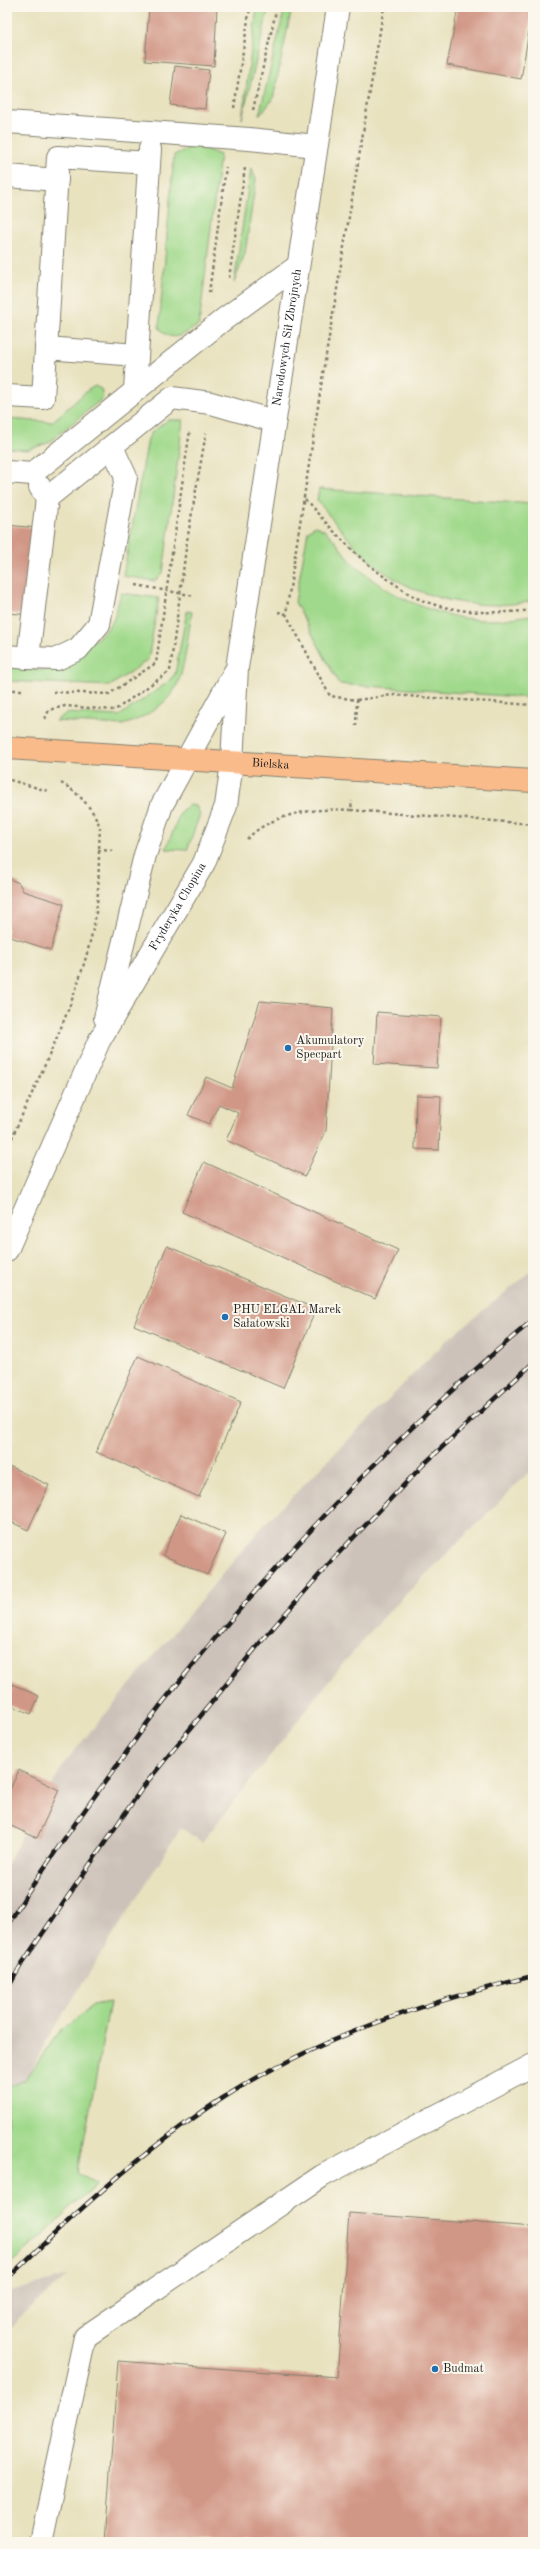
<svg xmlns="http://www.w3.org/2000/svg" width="540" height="2549" font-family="'Old Standard TT',serif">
  <rect width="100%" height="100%" fill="#fbf7ec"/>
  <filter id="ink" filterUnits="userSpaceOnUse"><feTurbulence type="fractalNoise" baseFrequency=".025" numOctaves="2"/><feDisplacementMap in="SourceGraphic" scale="8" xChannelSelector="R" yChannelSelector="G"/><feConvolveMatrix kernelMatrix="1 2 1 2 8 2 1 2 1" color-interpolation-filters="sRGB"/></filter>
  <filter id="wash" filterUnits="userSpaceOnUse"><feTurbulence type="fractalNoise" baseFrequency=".012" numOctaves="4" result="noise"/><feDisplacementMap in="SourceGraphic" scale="16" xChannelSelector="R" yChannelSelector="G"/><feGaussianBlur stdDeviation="0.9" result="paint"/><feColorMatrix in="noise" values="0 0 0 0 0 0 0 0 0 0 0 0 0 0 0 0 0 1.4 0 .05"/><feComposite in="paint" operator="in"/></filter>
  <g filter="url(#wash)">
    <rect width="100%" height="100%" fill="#e8e2bf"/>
    <g fill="#cdc2b9">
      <polygon points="533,1270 533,1468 382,1618 337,1671 202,1842 181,1828 47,2040 7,2118 7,1863 66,1761 261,1528 448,1339"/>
      <polygon points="68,2276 20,2316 7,2335 7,2293"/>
    </g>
    <g fill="#a0d98b" stroke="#5e7a54">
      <polygon points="257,7 269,7 242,119"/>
      <polygon points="285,7 292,7 273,99 259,116"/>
      <path d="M191,147h10l19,8 -21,170c-15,9 -28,20 -40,2l15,-172z"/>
      <polygon points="251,168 256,179 245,253 234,283"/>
      <polygon points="95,386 101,389 103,398 48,443 27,450 7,448 7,419 52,422 88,390"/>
      <polygon points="168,420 183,420 163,573 155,581 123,576 148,439 152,432"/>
      <path d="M319,489l214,15v97c-55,11 -116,-1 -159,-37 -22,-18 -39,-42 -57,-64z"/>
      <path d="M315,526c16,4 25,24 36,35 36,37 95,61 146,59 12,-1 24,-4 36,-5v83l-194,-14 -44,-82 13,-71z"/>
      <polygon points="121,593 159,598 148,660 110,686 7,681 7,667 42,670 59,667 105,632 114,619"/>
      <path d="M187,611l5,1c-4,23 -6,49 -14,71 -8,20 -36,37 -56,42l-67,-4 12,-8 52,3 48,-33 8,-9z"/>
      <polygon points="189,805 196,806 200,814 187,850 166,849 181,811"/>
      <polygon points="110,2002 78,2172 97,2184 7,2268 7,2088 25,2080 60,2031 93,2005"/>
    </g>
    <g id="blocks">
      <g fill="#d19786">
        <polygon points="149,7 217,7 214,66 145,61"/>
        <polygon points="458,7 533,7 521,79 447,65"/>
        <polygon points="175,66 209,70 205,109 170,105"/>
        <polygon points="7,525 37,528 30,615 7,613"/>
        <polygon points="7,878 19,883 23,891 64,904 51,950 7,936"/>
        <polygon points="260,1001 333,1008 326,1131 305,1176 226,1140 238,1113 219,1104 209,1124 188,1115 206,1077 232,1088"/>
        <polygon points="377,1012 441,1017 437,1068 374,1064"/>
        <polygon points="416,1095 441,1096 439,1150 415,1149"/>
        <polygon points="204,1162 398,1250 375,1299 182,1212"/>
        <polygon points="167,1246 316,1309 283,1388 134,1325"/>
        <polygon points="138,1356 241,1402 199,1497 96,1452"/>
        <polygon points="7,1465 49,1485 28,1530 7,1520"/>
        <polygon points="181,1514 226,1534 207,1575 163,1555"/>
        <polygon points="7,1682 39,1696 31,1714 7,1704"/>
        <polygon points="19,1770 59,1790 37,1838 7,1824 7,1796"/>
        <polygon points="349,2213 533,2227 533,2542 105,2542 118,2361 337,2377"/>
      </g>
    </g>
  </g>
  <g filter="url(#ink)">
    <use href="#blocks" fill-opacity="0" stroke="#827f6e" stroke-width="1"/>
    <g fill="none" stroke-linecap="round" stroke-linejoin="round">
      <g stroke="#827f6e" stroke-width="24">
        <g id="minor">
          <polyline points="7,122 249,139 316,146"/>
          <polyline points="7,176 57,180"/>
          <polyline points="46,348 137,355"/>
          <polyline points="135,390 150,149"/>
          <polyline points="7,396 43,398 58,157 149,163"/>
          <polyline points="7,472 32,474 223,320 298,266"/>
          <polyline points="47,498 172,398 211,403 274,421"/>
          <polyline points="7,656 28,658 47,498 40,487"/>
          <polyline points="28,658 57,659 78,649 99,624 126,477 112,447"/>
          <polyline points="105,1018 145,855 162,805 234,673"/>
          <path id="s1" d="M7,1250l92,-209 105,-178 22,-57 6,-43 5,-95 101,-661"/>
          <polyline points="41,2542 85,2337 322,2176 533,2065"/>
        </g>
      </g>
      <g stroke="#827f6e" stroke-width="24">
        <g id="major">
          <path id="s2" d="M7,748l526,33"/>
        </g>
      </g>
      <g stroke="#827f6e" stroke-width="2.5" stroke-dasharray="3 3" stroke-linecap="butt">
        <polyline points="234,108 250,7"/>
        <polyline points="253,110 277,7"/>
        <polyline points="229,278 245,168"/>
        <polyline points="209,293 226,167"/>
        <path d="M305,499c28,32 56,64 93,87 6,4 13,10 21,13 35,15 77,15 114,11"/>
        <polyline points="136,585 195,596"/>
        <polyline points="278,612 286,614"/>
        <polyline points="7,690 22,690"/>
        <polyline points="53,692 109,694 156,663 190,430"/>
        <polyline points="357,700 392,695 533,705"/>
        <polyline points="45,719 49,710 65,706 115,710 170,671 187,541 206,433"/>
        <polyline points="356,726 357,700 330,696 286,614 324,367 384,7"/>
        <polyline points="10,780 48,791"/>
        <polyline points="351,810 533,824"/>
        <path d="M247,839c26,-27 70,-31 104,-29l1,-9"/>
        <polyline points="98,850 115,851"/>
        <path d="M7,1149c32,-74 73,-150 88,-230 5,-29 3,-62 5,-91 -5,-18 -23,-37 -39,-45"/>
      </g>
      <use href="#minor" stroke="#fff" stroke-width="22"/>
      <use href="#major" stroke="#fabb8b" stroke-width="22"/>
      <g stroke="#1c1c1c" stroke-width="4.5">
        <g id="rail">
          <path d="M7,1926c30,-50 64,-97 98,-144 21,-28 40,-58 62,-85 109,-137 231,-265 366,-377"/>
          <polyline points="7,1990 21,1965 143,1787 259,1644 334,1558 423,1465 533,1363"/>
          <path d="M7,2279c67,-65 137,-130 216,-181 93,-60 203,-96 310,-122"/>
        </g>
      </g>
      <use href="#rail" stroke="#fbf7ec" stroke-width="3" stroke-dasharray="9" stroke-linecap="butt"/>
    </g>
  </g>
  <g fill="#1f6fb2" stroke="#fbf7ec" stroke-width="1.5">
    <circle cx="288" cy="1048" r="4"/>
    <circle cx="225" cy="1317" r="4"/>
    <circle cx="435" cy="2369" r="4"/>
  </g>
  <g text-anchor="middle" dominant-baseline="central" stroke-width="4" stroke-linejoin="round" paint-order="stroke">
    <g font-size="12" fill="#1c1c1c" stroke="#fbf7ec">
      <text stroke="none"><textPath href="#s1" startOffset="969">Narodowych Sił Zbrojnych</textPath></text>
      <text stroke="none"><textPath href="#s2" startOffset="264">Bielska</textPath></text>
      <text stroke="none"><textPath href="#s1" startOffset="384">Fryderyka Chopina</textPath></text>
    </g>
    <g font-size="12" fill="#1c1c1c" stroke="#fbf7ec" text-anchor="start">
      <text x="296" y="1041">Akumulatory<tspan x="296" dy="14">Specpart</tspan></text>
      <text x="233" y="1310">PHU ELGAL Marek<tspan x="233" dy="14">Sałatowski</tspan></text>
      <text x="443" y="2369">Budmat</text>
    </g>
  </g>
  <rect width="540" height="2549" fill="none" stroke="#fbf7ec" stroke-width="24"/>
</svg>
